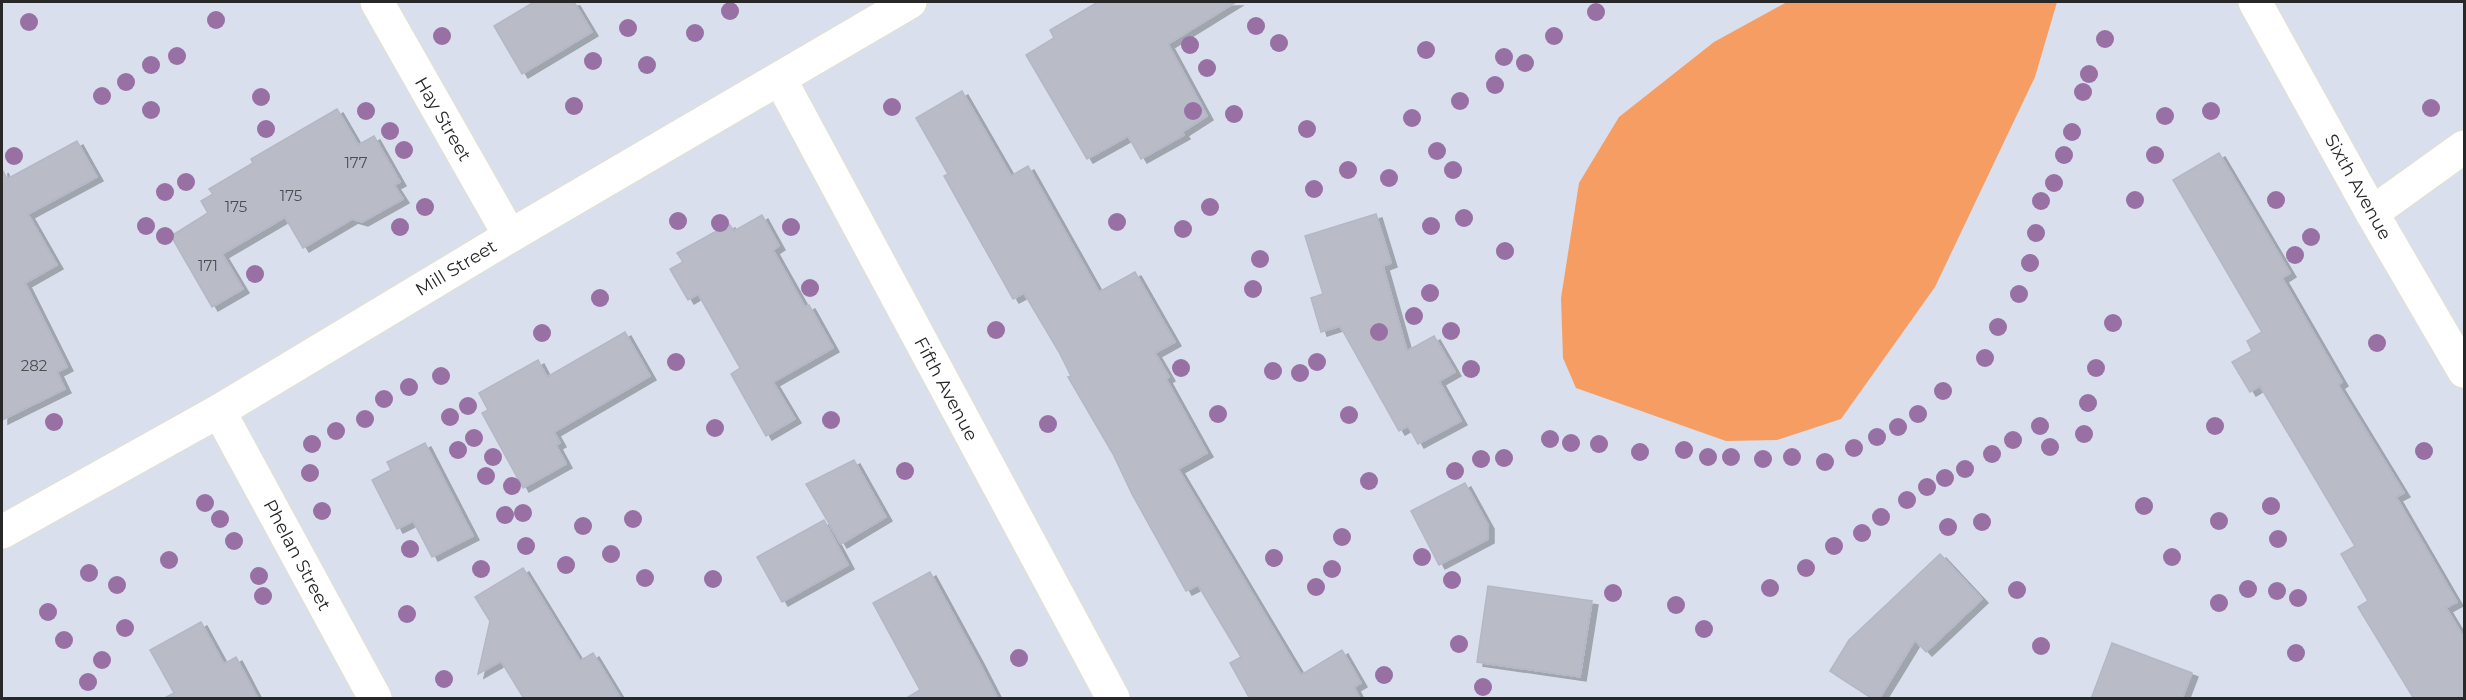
<svg xmlns="http://www.w3.org/2000/svg" width="2466" height="700" font-family="Montserrat,sans-serif">
  <defs>
    <filter id="shadow"><feDropShadow dx="6" dy="4" stdDeviation="0" flood-color="#0004"/></filter>
  </defs>
  <rect width="100%" height="100%" fill="#d9dfec"/>
  <polygon fill="#f69d64" points="1787,2 2057,2 2035,77 1935,287 1841,419 1777,440 1726,441 1576,388 1563,358 1561,298 1579,183 1619,117 1714,42"/>
  <g fill="#b9bcc7" stroke="#b3b7c7" stroke-width="1.5" filter="url(#shadow)">
    <polygon points="534,2 574,2 592,32 522,74 494,26"/>
    <polygon points="1098,2 1236,2 1168,44 1207,116 1182,132 1184,135 1141,159 1128,136 1087,159 1026,55 1054,38 1050,30"/>
    <polygon points="962,91 1011,176 1028,166 1099,292 1135,272 1175,342 1155,353 1169,377 1166,379 1207,453 1178,469 1301,675 1342,650 1361,683 1354,687 1360,699 1250,699 1230,663 1241,657 1198,585 1186,591 1132,494 1113,454 1068,377 1071,376 1059,352 1024,293 1013,299 944,176 948,174 916,118"/>
    <polygon points="337,109 358,145 374,136 400,182 394,185 403,199 362,222 352,219 303,248 285,217 222,254 243,289 212,307 171,236 208,213 201,201 213,194 209,189 253,163 251,159"/>
    <polygon points="77,141 97,177 28,214 57,265 25,283 67,367 57,372 65,389 2,420 2,169 7,179"/>
    <polygon points="2219,153 2290,273 2282,278 2342,382 2338,385 2404,493 2396,497 2457,602 2446,608 2464,638 2464,699 2414,699 2358,607 2368,601 2341,554 2355,546 2260,386 2250,392 2232,362 2252,351 2247,341 2262,332 2173,180"/>
    <polygon points="1376,214 1391,263 1383,266 1407,351 1434,336 1455,372 1439,381 1461,421 1418,444 1408,426 1399,431 1340,326 1321,332 1311,298 1323,294 1305,236"/>
    <polygon points="762,215 779,246 773,250 805,307 809,305 833,348 773,382 795,419 766,436 731,374 740,368 698,294 688,300 670,269 683,262 677,253 729,224 734,231"/>
    <polygon points="625,332 650,376 554,432 560,443 556,445 566,464 523,488 482,413 488,410 479,393 538,360 547,377"/>
    <polygon points="425,443 473,536 432,557 413,521 397,529 372,480 391,470 387,462"/>
    <polygon points="854,460 886,517 841,544 806,484"/>
    <polygon points="1465,483 1488,525 1488,539 1439,565 1411,511"/>
    <polygon points="824,520 848,565 782,602 757,557"/>
    <polygon points="1940,554 1982,599 1926,652 1915,640 1879,699 1873,699 1830,671 1849,640"/>
    <polygon points="523,568 580,661 593,653 621,699 520,699 523,697 501,661 478,674 490,621 475,597"/>
    <polygon points="930,572 978,660 998,699 905,699 920,690 873,603"/>
    <polygon points="1488,586 1592,601 1580,677 1477,662"/>
    <polygon points="201,622 224,664 236,657 258,699 163,699 174,693 150,650"/>
    <polygon points="2112,643 2192,673 2182,699 2091,699"/>
  </g>
  <g fill="none" stroke-linecap="round" stroke-linejoin="round">
    <g stroke="#e3e1ce" stroke-width="35">
      <g id="minor">
        <polyline points="377,2 510,236"/>
        <polyline points="2255,2 2372,213 2464,371"/>
        <polyline points="780,79 1113,698"/>
        <polyline points="2372,213 2464,147"/>
        <polyline points="219,411 375,698"/>
      </g>
    </g>
    <g stroke="#e3e1ce" stroke-width="35">
      <polyline id="secondary" points="2,532 219,411 510,236 910,2"/>
    </g>
    <use href="#minor" stroke="#fff" stroke-width="33"/>
    <use href="#secondary" stroke="#fff" stroke-width="33"/>
  </g>
  <g fill="#9870a4">
    <circle cx="730" cy="11" r="9"/>
    <circle cx="1596" cy="12" r="9"/>
    <circle cx="216" cy="20" r="9"/>
    <circle cx="29" cy="22" r="9"/>
    <circle cx="1256" cy="26" r="9"/>
    <circle cx="628" cy="28" r="9"/>
    <circle cx="695" cy="33" r="9"/>
    <circle cx="442" cy="36" r="9"/>
    <circle cx="1554" cy="36" r="9"/>
    <circle cx="2105" cy="39" r="9"/>
    <circle cx="1279" cy="43" r="9"/>
    <circle cx="1190" cy="45" r="9"/>
    <circle cx="1426" cy="50" r="9"/>
    <circle cx="177" cy="56" r="9"/>
    <circle cx="1504" cy="57" r="9"/>
    <circle cx="593" cy="61" r="9"/>
    <circle cx="1525" cy="63" r="9"/>
    <circle cx="151" cy="65" r="9"/>
    <circle cx="647" cy="65" r="9"/>
    <circle cx="1207" cy="68" r="9"/>
    <circle cx="2089" cy="74" r="9"/>
    <circle cx="126" cy="82" r="9"/>
    <circle cx="1495" cy="85" r="9"/>
    <circle cx="2083" cy="92" r="9"/>
    <circle cx="102" cy="96" r="9"/>
    <circle cx="261" cy="97" r="9"/>
    <circle cx="1460" cy="101" r="9"/>
    <circle cx="574" cy="106" r="9"/>
    <circle cx="892" cy="107" r="9"/>
    <circle cx="2431" cy="108" r="9"/>
    <circle cx="151" cy="110" r="9"/>
    <circle cx="366" cy="111" r="9"/>
    <circle cx="1193" cy="111" r="9"/>
    <circle cx="2211" cy="111" r="9"/>
    <circle cx="1234" cy="114" r="9"/>
    <circle cx="2165" cy="116" r="9"/>
    <circle cx="1412" cy="118" r="9"/>
    <circle cx="266" cy="129" r="9"/>
    <circle cx="1307" cy="129" r="9"/>
    <circle cx="390" cy="131" r="9"/>
    <circle cx="2072" cy="132" r="9"/>
    <circle cx="404" cy="150" r="9"/>
    <circle cx="1437" cy="151" r="9"/>
    <circle cx="2064" cy="155" r="9"/>
    <circle cx="2155" cy="155" r="9"/>
    <circle cx="14" cy="156" r="9"/>
    <circle cx="1348" cy="170" r="9"/>
    <circle cx="1453" cy="170" r="9"/>
    <circle cx="1389" cy="178" r="9"/>
    <circle cx="186" cy="182" r="9"/>
    <circle cx="2054" cy="183" r="9"/>
    <circle cx="1314" cy="189" r="9"/>
    <circle cx="165" cy="192" r="9"/>
    <circle cx="2135" cy="200" r="9"/>
    <circle cx="2276" cy="200" r="9"/>
    <circle cx="2041" cy="201" r="9"/>
    <circle cx="425" cy="207" r="9"/>
    <circle cx="1210" cy="207" r="9"/>
    <circle cx="1464" cy="218" r="9"/>
    <circle cx="678" cy="221" r="9"/>
    <circle cx="1117" cy="222" r="9"/>
    <circle cx="720" cy="223" r="9"/>
    <circle cx="146" cy="226" r="9"/>
    <circle cx="1431" cy="226" r="9"/>
    <circle cx="400" cy="227" r="9"/>
    <circle cx="791" cy="227" r="9"/>
    <circle cx="1183" cy="229" r="9"/>
    <circle cx="2036" cy="233" r="9"/>
    <circle cx="165" cy="236" r="9"/>
    <circle cx="2311" cy="237" r="9"/>
    <circle cx="1505" cy="251" r="9"/>
    <circle cx="2295" cy="255" r="9"/>
    <circle cx="1260" cy="259" r="9"/>
    <circle cx="2030" cy="263" r="9"/>
    <circle cx="255" cy="274" r="9"/>
    <circle cx="810" cy="288" r="9"/>
    <circle cx="1253" cy="289" r="9"/>
    <circle cx="1430" cy="293" r="9"/>
    <circle cx="2019" cy="294" r="9"/>
    <circle cx="600" cy="298" r="9"/>
    <circle cx="1414" cy="316" r="9"/>
    <circle cx="2113" cy="323" r="9"/>
    <circle cx="1998" cy="327" r="9"/>
    <circle cx="996" cy="330" r="9"/>
    <circle cx="1451" cy="331" r="9"/>
    <circle cx="1379" cy="332" r="9"/>
    <circle cx="542" cy="333" r="9"/>
    <circle cx="2377" cy="343" r="9"/>
    <circle cx="1985" cy="358" r="9"/>
    <circle cx="676" cy="362" r="9"/>
    <circle cx="1317" cy="362" r="9"/>
    <circle cx="1181" cy="368" r="9"/>
    <circle cx="2096" cy="368" r="9"/>
    <circle cx="1471" cy="369" r="9"/>
    <circle cx="1273" cy="371" r="9"/>
    <circle cx="1300" cy="373" r="9"/>
    <circle cx="441" cy="376" r="9"/>
    <circle cx="409" cy="387" r="9"/>
    <circle cx="1943" cy="391" r="9"/>
    <circle cx="384" cy="399" r="9"/>
    <circle cx="2088" cy="403" r="9"/>
    <circle cx="468" cy="406" r="9"/>
    <circle cx="1218" cy="414" r="9"/>
    <circle cx="1918" cy="414" r="9"/>
    <circle cx="1349" cy="415" r="9"/>
    <circle cx="450" cy="417" r="9"/>
    <circle cx="365" cy="419" r="9"/>
    <circle cx="831" cy="420" r="9"/>
    <circle cx="54" cy="422" r="9"/>
    <circle cx="1048" cy="424" r="9"/>
    <circle cx="2040" cy="426" r="9"/>
    <circle cx="2215" cy="426" r="9"/>
    <circle cx="1898" cy="427" r="9"/>
    <circle cx="715" cy="428" r="9"/>
    <circle cx="336" cy="431" r="9"/>
    <circle cx="2084" cy="434" r="9"/>
    <circle cx="1877" cy="437" r="9"/>
    <circle cx="474" cy="438" r="9"/>
    <circle cx="1550" cy="439" r="9"/>
    <circle cx="2013" cy="440" r="9"/>
    <circle cx="1571" cy="443" r="9"/>
    <circle cx="312" cy="444" r="9"/>
    <circle cx="1599" cy="444" r="9"/>
    <circle cx="2050" cy="447" r="9"/>
    <circle cx="1854" cy="448" r="9"/>
    <circle cx="458" cy="450" r="9"/>
    <circle cx="1684" cy="450" r="9"/>
    <circle cx="2424" cy="451" r="9"/>
    <circle cx="1640" cy="452" r="9"/>
    <circle cx="1992" cy="454" r="9"/>
    <circle cx="493" cy="457" r="9"/>
    <circle cx="1708" cy="457" r="9"/>
    <circle cx="1731" cy="457" r="9"/>
    <circle cx="1792" cy="457" r="9"/>
    <circle cx="1504" cy="458" r="9"/>
    <circle cx="1481" cy="459" r="9"/>
    <circle cx="1763" cy="459" r="9"/>
    <circle cx="1825" cy="462" r="9"/>
    <circle cx="1965" cy="469" r="9"/>
    <circle cx="905" cy="471" r="9"/>
    <circle cx="1455" cy="471" r="9"/>
    <circle cx="310" cy="473" r="9"/>
    <circle cx="486" cy="476" r="9"/>
    <circle cx="1945" cy="478" r="9"/>
    <circle cx="1369" cy="481" r="9"/>
    <circle cx="512" cy="486" r="9"/>
    <circle cx="1927" cy="487" r="9"/>
    <circle cx="1907" cy="500" r="9"/>
    <circle cx="205" cy="503" r="9"/>
    <circle cx="2144" cy="506" r="9"/>
    <circle cx="2271" cy="506" r="9"/>
    <circle cx="322" cy="511" r="9"/>
    <circle cx="523" cy="513" r="9"/>
    <circle cx="505" cy="515" r="9"/>
    <circle cx="1881" cy="517" r="9"/>
    <circle cx="220" cy="519" r="9"/>
    <circle cx="633" cy="519" r="9"/>
    <circle cx="2219" cy="521" r="9"/>
    <circle cx="1982" cy="522" r="9"/>
    <circle cx="583" cy="526" r="9"/>
    <circle cx="1948" cy="527" r="9"/>
    <circle cx="1862" cy="533" r="9"/>
    <circle cx="1342" cy="537" r="9"/>
    <circle cx="2278" cy="539" r="9"/>
    <circle cx="234" cy="541" r="9"/>
    <circle cx="526" cy="546" r="9"/>
    <circle cx="1834" cy="546" r="9"/>
    <circle cx="410" cy="549" r="9"/>
    <circle cx="611" cy="554" r="9"/>
    <circle cx="1422" cy="557" r="9"/>
    <circle cx="2172" cy="557" r="9"/>
    <circle cx="1274" cy="558" r="9"/>
    <circle cx="169" cy="560" r="9"/>
    <circle cx="566" cy="565" r="9"/>
    <circle cx="1806" cy="568" r="9"/>
    <circle cx="481" cy="569" r="9"/>
    <circle cx="1332" cy="569" r="9"/>
    <circle cx="89" cy="573" r="9"/>
    <circle cx="259" cy="576" r="9"/>
    <circle cx="645" cy="578" r="9"/>
    <circle cx="713" cy="579" r="9"/>
    <circle cx="1452" cy="580" r="9"/>
    <circle cx="117" cy="585" r="9"/>
    <circle cx="1316" cy="587" r="9"/>
    <circle cx="1770" cy="588" r="9"/>
    <circle cx="2248" cy="589" r="9"/>
    <circle cx="2017" cy="590" r="9"/>
    <circle cx="2277" cy="591" r="9"/>
    <circle cx="1613" cy="593" r="9"/>
    <circle cx="263" cy="596" r="9"/>
    <circle cx="2298" cy="598" r="9"/>
    <circle cx="2219" cy="603" r="9"/>
    <circle cx="1676" cy="605" r="9"/>
    <circle cx="48" cy="612" r="9"/>
    <circle cx="407" cy="614" r="9"/>
    <circle cx="125" cy="628" r="9"/>
    <circle cx="1704" cy="629" r="9"/>
    <circle cx="64" cy="640" r="9"/>
    <circle cx="1459" cy="644" r="9"/>
    <circle cx="2041" cy="646" r="9"/>
    <circle cx="2296" cy="653" r="9"/>
    <circle cx="1019" cy="658" r="9"/>
    <circle cx="102" cy="660" r="9"/>
    <circle cx="1384" cy="675" r="9"/>
    <circle cx="444" cy="679" r="9"/>
    <circle cx="88" cy="682" r="9"/>
    <circle cx="1483" cy="687" r="9"/>
  </g>
  <g text-anchor="middle" dominant-baseline="central" stroke-width="5" stroke-linejoin="round" paint-order="stroke">
    <g font-size="15" fill="#4c4d50">
      <text x="356" y="162">177</text>
      <text x="291" y="195">175</text>
      <text x="236" y="206">175</text>
      <text x="208" y="265">171</text>
      <text x="34" y="365">282</text>
    </g>
    <g font-size="18" fill="#282828" stroke="#fff">
      <text transform="translate(443 119) rotate(60)">Hay Street</text>
      <text transform="translate(2358 187) rotate(61)">Sixth Avenue</text>
      <text transform="translate(456 268) rotate(-31)">Mill Street</text>
      <text transform="translate(946 389) rotate(62)">Fifth Avenue</text>
      <text transform="translate(297 555) rotate(62)">Phelan Street</text>
    </g>
  </g>
  <rect width="2466" height="700" fill="none" stroke="#282828" stroke-width="6"/>
</svg>
